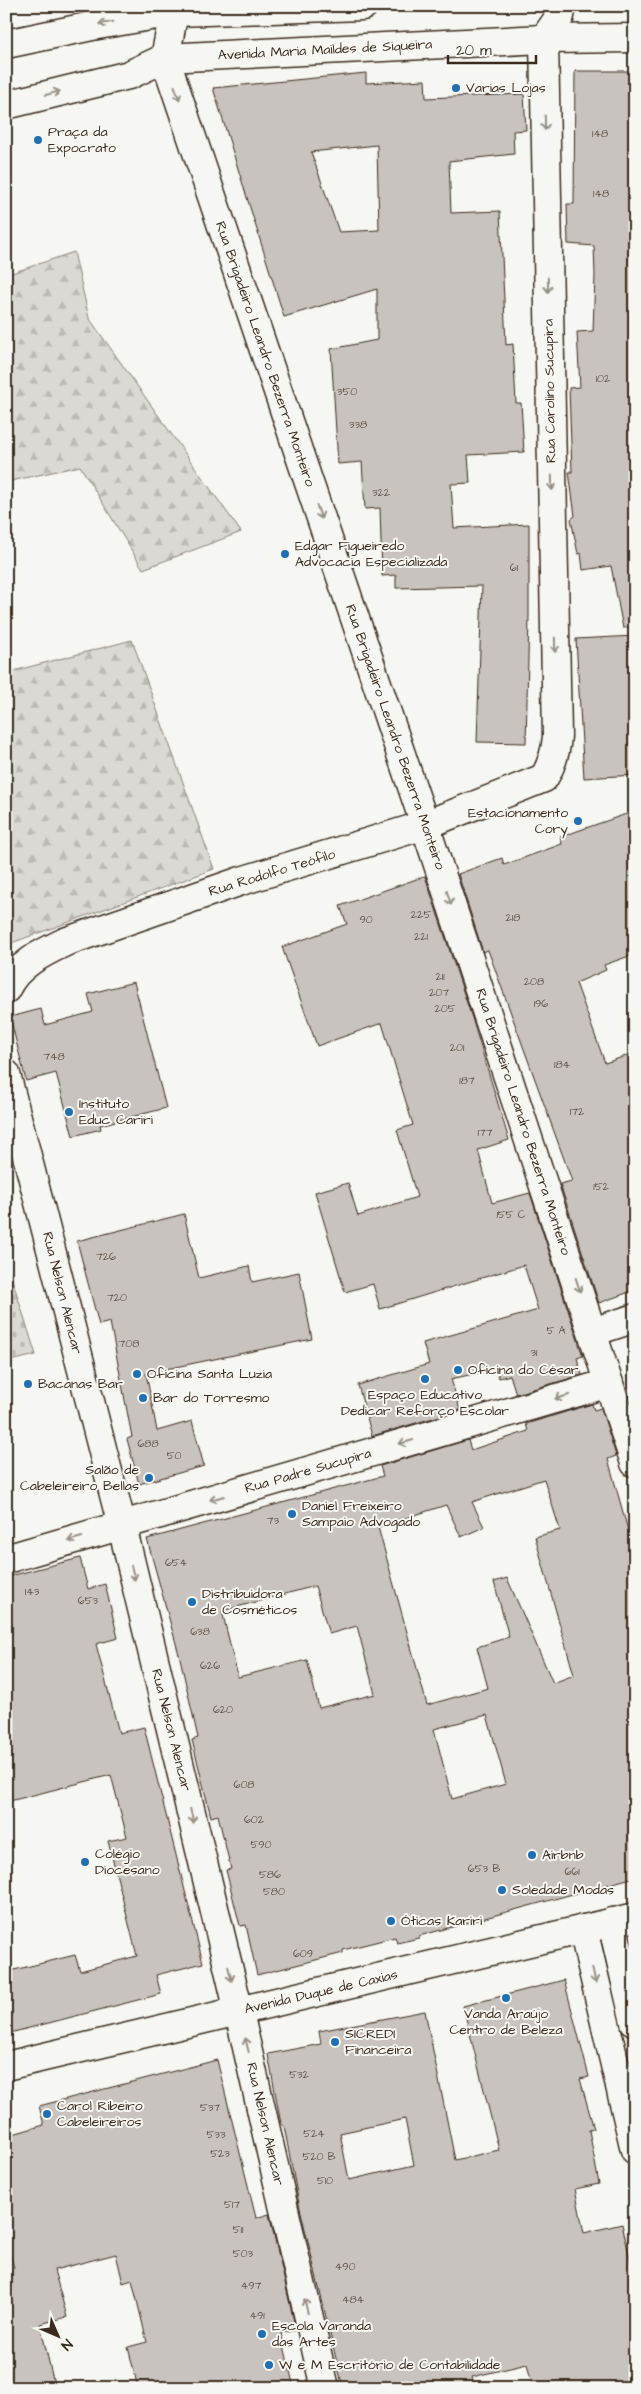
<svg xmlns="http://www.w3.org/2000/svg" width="641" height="2394" font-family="'Architects Daughter',sans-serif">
  <defs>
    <pattern id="forest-firs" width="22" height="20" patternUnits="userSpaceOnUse" patternTransform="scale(1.25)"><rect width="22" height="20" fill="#dad9d3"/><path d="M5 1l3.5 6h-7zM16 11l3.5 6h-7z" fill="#bcbab5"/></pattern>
    <pattern id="cemetery-stones" width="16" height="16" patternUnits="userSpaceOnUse" patternTransform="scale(1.25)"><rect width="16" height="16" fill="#dad9d3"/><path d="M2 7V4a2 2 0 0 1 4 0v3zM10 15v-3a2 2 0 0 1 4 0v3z" fill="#bcbab5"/></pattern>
  </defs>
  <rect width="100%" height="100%" fill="#f6f6f2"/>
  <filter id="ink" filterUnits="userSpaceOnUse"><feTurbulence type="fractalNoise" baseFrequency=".02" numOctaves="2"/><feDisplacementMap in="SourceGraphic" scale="10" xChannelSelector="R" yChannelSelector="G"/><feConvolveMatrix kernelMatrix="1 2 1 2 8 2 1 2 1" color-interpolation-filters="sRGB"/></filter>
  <g filter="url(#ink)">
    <g fill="url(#forest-firs)" stroke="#8a8278">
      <polygon points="74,252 89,318 241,532 143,569 80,466 6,482 6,275"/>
      <polygon points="132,640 214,869 6,945 6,673"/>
    </g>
    <polygon fill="url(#cemetery-stones)" stroke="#8a8278" points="6,1260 36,1355 6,1362"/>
    <g fill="#c8c3be" stroke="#3b2a1e" fill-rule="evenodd">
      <polygon points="575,71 635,71 635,627 623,628 611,566 583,570 581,553 578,554 571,519 575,516 569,472 572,472 569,388 580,387 577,332 593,331 595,275 594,246 568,244 567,204 574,204"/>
      <path d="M366,73v10l59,-3 1,18 98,-4 2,36 -13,1 1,23 -65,7 2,52 49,-2 6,134 7,-1 3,59h5l3,49 -56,3 2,28 -19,1 3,44 75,-4v92l-3,127 -49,-1 5,-156 -86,2v-13l-14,1 -2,-68 -15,1 -3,-47 -24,2 -7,-115 46,-9v-51l-93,28 -71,-229zM377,145l2,85 -40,2 -28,-80z"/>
      <polygon points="635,636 635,775 584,778 576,639"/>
      <polygon points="635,811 635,954 604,965 606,970 576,983 605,1063 635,1053 635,1290 599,1303 560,1184 572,1181 488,950 483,952 458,874 502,858 504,865 562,844 560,837"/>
      <polygon points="425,876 472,1018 509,1140 478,1150 492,1203 530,1193 583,1356 577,1358 582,1375 516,1394 510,1375 499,1378 496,1369 451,1379 460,1410 372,1436 358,1385 429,1364 423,1343 538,1310 524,1265 380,1309 373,1284 345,1292 315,1192 348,1183 358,1216 417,1197 397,1130 413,1125 382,1023 317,1046 282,947 347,924 340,906"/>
      <polygon points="134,982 166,1108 100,1125 101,1129 73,1136 56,1073 26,1081 10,1017 41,1009 45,1025 93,1012 88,994"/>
      <polygon points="184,1214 199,1278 249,1266 252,1282 299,1272 312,1339 146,1373 157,1431 192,1421 204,1466 139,1484 127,1439 132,1437 110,1322 99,1325 77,1241"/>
      <path d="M592,1404l2,6 7,-2 15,48 -8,3 27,96v322l-216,59v2l-22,5 -2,-6 -52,13v3l-86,22 -11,-50 -6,1 -14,-56 5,-1 -13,-54 -7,2 -19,-77 6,-2 -18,-80 -33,-119 236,-63 -3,-10 88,-26 3,10 57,-19 -2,-7zM544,1479l16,51 -25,7 39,138 -21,8 -46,-105 -13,4 15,55 -32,10 11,41 -61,17 -49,-178 68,-22 15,32 23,-10 -12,-25zM315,1586l14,48 28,-8 18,68 -56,14 -12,-48 -69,17 -16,-66zM487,1715l19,69 -54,15 -18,-70z"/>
      <polygon points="80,1558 88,1589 105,1584 118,1638 96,1644 119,1733 144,1727 203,1963 156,1975 161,1994 6,2034 6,1972 75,1955 80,1971 137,1956 108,1841 127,1837 111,1775 6,1802 6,1577"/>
      <path d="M564,1980l25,97 -9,2 14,50 -5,1 10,54 -24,5 9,44 38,-9 9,39 4,-1v126h-102l-6,-24 -55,13 3,11h-132l-44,-184 -15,-78 -3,-2 -13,-70 53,-10 -2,-13 106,-20 30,149 44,-10 -36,-144zM405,2119l9,46 -65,15 -9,-47z"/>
      <polygon points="217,2060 256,2218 269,2214 296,2330 281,2333 294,2388 138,2388 128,2347 147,2342 132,2280 123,2283 116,2254 54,2270 67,2317 40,2324 55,2388 6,2388 6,2270 14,2268 6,2239 6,2136 44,2125 39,2106"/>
    </g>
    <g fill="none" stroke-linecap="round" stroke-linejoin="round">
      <g stroke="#3b2a1e" stroke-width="31">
        <g id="minor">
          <polyline points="174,12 165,58 425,825 635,1463"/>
          <path d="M6,989c11,-24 36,-36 59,-47l176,-61 184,-56 119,-47c8,-14 12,-26 13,-42l-13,-697"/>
          <polyline points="6,1074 122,1526 235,1995 325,2388"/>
          <polyline points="593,1332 635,1318"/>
          <polyline points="6,1559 609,1383"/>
          <polyline points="612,1922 635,2022"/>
          <polyline points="583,1929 635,2150"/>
        </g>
      </g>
      <g stroke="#3b2a1e" stroke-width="31">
        <polyline id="tertiary" points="544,39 560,16 562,6"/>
      </g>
      <g stroke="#3b2a1e" stroke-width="31">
        <g id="secondary">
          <polyline points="6,44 92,26 174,12 363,6"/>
          <polyline points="6,105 129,75 165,58 544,39 635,38"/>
          <polyline points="6,2066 635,1917"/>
        </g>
      </g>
      <use href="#minor" stroke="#f6f6f2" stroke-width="28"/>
      <use href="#tertiary" stroke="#f6f6f2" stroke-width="28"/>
      <use href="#secondary" stroke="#f6f6f2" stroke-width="28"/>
    </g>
    <defs><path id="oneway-shaft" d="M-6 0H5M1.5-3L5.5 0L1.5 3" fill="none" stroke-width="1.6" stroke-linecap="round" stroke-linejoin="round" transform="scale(1.25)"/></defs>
    <g stroke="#989088">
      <use href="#oneway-shaft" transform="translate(106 23) rotate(171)"/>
      <use href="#oneway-shaft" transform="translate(53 93) rotate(-15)"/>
      <use href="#oneway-shaft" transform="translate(177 93) rotate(71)"/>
      <use href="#oneway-shaft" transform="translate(545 123) rotate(89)"/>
      <use href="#oneway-shaft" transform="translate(548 285) rotate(89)"/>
      <use href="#oneway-shaft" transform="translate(552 483) rotate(89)"/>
      <use href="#oneway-shaft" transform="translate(319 512) rotate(71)"/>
      <use href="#oneway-shaft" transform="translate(555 645) rotate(89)"/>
      <use href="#oneway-shaft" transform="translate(449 898) rotate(72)"/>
      <use href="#oneway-shaft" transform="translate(578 1285) rotate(72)"/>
      <use href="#oneway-shaft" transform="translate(562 1397) rotate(164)"/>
      <use href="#oneway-shaft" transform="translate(406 1442) rotate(164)"/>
      <use href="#oneway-shaft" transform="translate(217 1498) rotate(164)"/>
      <use href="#oneway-shaft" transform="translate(75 1539) rotate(164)"/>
      <use href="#oneway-shaft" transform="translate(133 1573) rotate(76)"/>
      <use href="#oneway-shaft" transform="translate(192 1816) rotate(76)"/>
      <use href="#oneway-shaft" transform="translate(230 1974) rotate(76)"/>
      <use href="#oneway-shaft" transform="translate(594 1976) rotate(77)"/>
      <use href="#oneway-shaft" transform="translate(247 2045) rotate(-103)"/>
      <use href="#oneway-shaft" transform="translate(306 2306) rotate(-103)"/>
    </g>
  </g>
  <g fill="#1f6fb2" stroke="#f6f6f2" stroke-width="2">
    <circle cx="456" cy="88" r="5"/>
    <circle cx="38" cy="140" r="5"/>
    <circle cx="285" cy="554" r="5"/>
    <circle cx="578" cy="821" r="5"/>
    <circle cx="69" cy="1112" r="5"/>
    <circle cx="458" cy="1370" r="5"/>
    <circle cx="137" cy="1374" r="5"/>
    <circle cx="425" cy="1379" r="5"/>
    <circle cx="28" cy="1384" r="5"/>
    <circle cx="143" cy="1398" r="5"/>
    <circle cx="149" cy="1478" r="5"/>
    <circle cx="292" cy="1514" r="5"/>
    <circle cx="192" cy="1602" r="5"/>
    <circle cx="532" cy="1855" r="5"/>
    <circle cx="85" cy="1862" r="5"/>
    <circle cx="502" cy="1890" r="5"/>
    <circle cx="391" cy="1921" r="5"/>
    <circle cx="506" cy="1998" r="5"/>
    <circle cx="335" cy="2042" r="5"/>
    <circle cx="47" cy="2114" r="5"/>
    <circle cx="262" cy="2334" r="5"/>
    <circle cx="269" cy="2365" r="5"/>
  </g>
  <g text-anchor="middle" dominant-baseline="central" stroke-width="4" stroke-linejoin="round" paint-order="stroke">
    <g font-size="11" fill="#5e5046">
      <text x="600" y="133">148</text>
      <text x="601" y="193">148</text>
      <text x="603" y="378">102</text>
      <text x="347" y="391">350</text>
      <text x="358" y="424">338</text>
      <text x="381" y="492">322</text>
      <text x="514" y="567">61</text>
      <text x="421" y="914">225</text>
      <text x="513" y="917">218</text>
      <text x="366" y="919">90</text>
      <text x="421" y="936">221</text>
      <text x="440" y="976">211</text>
      <text x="534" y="981">208</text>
      <text x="439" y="992">207</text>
      <text x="541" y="1003">196</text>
      <text x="445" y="1008">205</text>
      <text x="457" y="1047">201</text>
      <text x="54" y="1056">748</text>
      <text x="562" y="1064">184</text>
      <text x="467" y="1080">187</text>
      <text x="577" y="1111">172</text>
      <text x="485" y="1132">177</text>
      <text x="601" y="1186">152</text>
      <text x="511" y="1214">155 C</text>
      <text x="106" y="1256">726</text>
      <text x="117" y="1297">720</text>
      <text x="556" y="1330">5 A</text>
      <text x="129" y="1343">708</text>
      <text x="534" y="1352">31</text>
      <text x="148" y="1443">688</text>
      <text x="174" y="1455">50</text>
      <text x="273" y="1520">73</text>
      <text x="176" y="1562">654</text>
      <text x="32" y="1591">143</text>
      <text x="88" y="1600">653</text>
      <text x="200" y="1631">638</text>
      <text x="210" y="1665">626</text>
      <text x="223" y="1709">620</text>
      <text x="244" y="1784">608</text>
      <text x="254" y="1819">602</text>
      <text x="261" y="1844">590</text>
      <text x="484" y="1868">653 B</text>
      <text x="572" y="1871">661</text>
      <text x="270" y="1874">586</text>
      <text x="274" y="1891">580</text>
      <text x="303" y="1953">609</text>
      <text x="299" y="2074">532</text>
      <text x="210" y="2107">537</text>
      <text x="314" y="2133">524</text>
      <text x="216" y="2134">533</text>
      <text x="220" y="2153">523</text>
      <text x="319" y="2156">520 B</text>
      <text x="325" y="2180">510</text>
      <text x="232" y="2204">517</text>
      <text x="238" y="2229">511</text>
      <text x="243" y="2253">503</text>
      <text x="345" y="2266">490</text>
      <text x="251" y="2285">497</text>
      <text x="353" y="2299">484</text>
      <text x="257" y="2315">491</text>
    </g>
    <g font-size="14" fill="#3b2a1e" stroke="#f6f6f2">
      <text transform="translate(325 50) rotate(-3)">Avenida Maria Maildes de Siqueira</text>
      <text transform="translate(265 354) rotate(71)">Rua Brigadeiro Leandro Bezerra Monteiro</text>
      <text transform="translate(550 391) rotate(-91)">Rua Carolino Sucupira</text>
      <text transform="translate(395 737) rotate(71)">Rua Brigadeiro Leandro Bezerra Monteiro</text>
      <text transform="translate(272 873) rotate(-17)">Rua Rodolfo Teófilo</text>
      <text transform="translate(523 1122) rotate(72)">Rua Brigadeiro Leandro Bezerra Monteiro</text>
      <text transform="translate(62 1293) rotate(76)">Rua Nelson Alencar</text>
      <text transform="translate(308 1471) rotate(-16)">Rua Padre Sucupira</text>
      <text transform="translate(171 1730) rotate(76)">Rua Nelson Alencar</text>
      <text transform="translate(321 1992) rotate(-13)">Avenida Duque de Caxias</text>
      <text transform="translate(265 2124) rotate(77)">Rua Nelson Alencar</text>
    </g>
    <g font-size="14" fill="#3b2a1e" stroke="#f6f6f2" text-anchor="start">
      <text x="466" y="88">Varias Lojas</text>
      <text x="48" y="132">Praça da<tspan x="48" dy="16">Expocrato</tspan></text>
      <text x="295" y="546">Edgar Figueiredo<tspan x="295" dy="16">Advocacia Especializada</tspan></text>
      <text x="568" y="813" text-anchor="end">Estacionamento<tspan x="568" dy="16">Cory</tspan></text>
      <text x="79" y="1104">Instituto<tspan x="79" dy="16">Educ Cariri</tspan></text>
      <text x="468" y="1370">Oficina do César</text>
      <text x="147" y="1374">Oficina Santa Luzia</text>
      <text x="38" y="1384">Bacanas Bar</text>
      <text x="425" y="1395" text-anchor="middle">Espaço Educativo<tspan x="425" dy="16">Dedicar Reforço Escolar</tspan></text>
      <text x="153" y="1398">Bar do Torresmo</text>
      <text x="139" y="1470" text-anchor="end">Salão de<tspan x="139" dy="16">Cabeleireiro Bellas</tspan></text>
      <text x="302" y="1506">Daniel Freixeiro<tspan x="302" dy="16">Sampaio Advogado</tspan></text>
      <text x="202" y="1594">Distribuidora<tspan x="202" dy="16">de Cosméticos</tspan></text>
      <text x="95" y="1854">Colégio<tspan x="95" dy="16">Diocesano</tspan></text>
      <text x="542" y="1855">Airbnb</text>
      <text x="512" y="1890">Soledade Modas</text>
      <text x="401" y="1921">Óticas Kariri</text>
      <text x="506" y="2014" text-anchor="middle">Vanda Araújo<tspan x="506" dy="16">Centro de Beleza</tspan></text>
      <text x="345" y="2034">SICREDI<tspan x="345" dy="16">Financeira</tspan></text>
      <text x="57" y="2106">Carol Ribeiro<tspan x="57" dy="16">Cabeleireiros</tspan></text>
      <text x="272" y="2326">Escola Varanda<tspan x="272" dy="16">das Artes</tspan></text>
      <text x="279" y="2365">W e M Escritório de Contabilidade</text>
    </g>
  </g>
  <rect width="641" height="2394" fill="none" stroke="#f6f6f2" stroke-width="25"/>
  <rect x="12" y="12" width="616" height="2369" fill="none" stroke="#3b2a1e" stroke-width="2" filter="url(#ink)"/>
  <g transform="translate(58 2336) rotate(135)" stroke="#f6f6f2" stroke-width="4" paint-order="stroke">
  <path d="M0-4L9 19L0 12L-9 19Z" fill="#3b2a1e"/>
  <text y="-8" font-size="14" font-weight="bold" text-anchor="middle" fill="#3b2a1e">N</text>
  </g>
  <path d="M448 55v8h88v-8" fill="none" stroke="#3b2a1e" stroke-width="2.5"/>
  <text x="456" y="55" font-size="15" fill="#3b2a1e" stroke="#f6f6f2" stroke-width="4" paint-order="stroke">20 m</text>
</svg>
